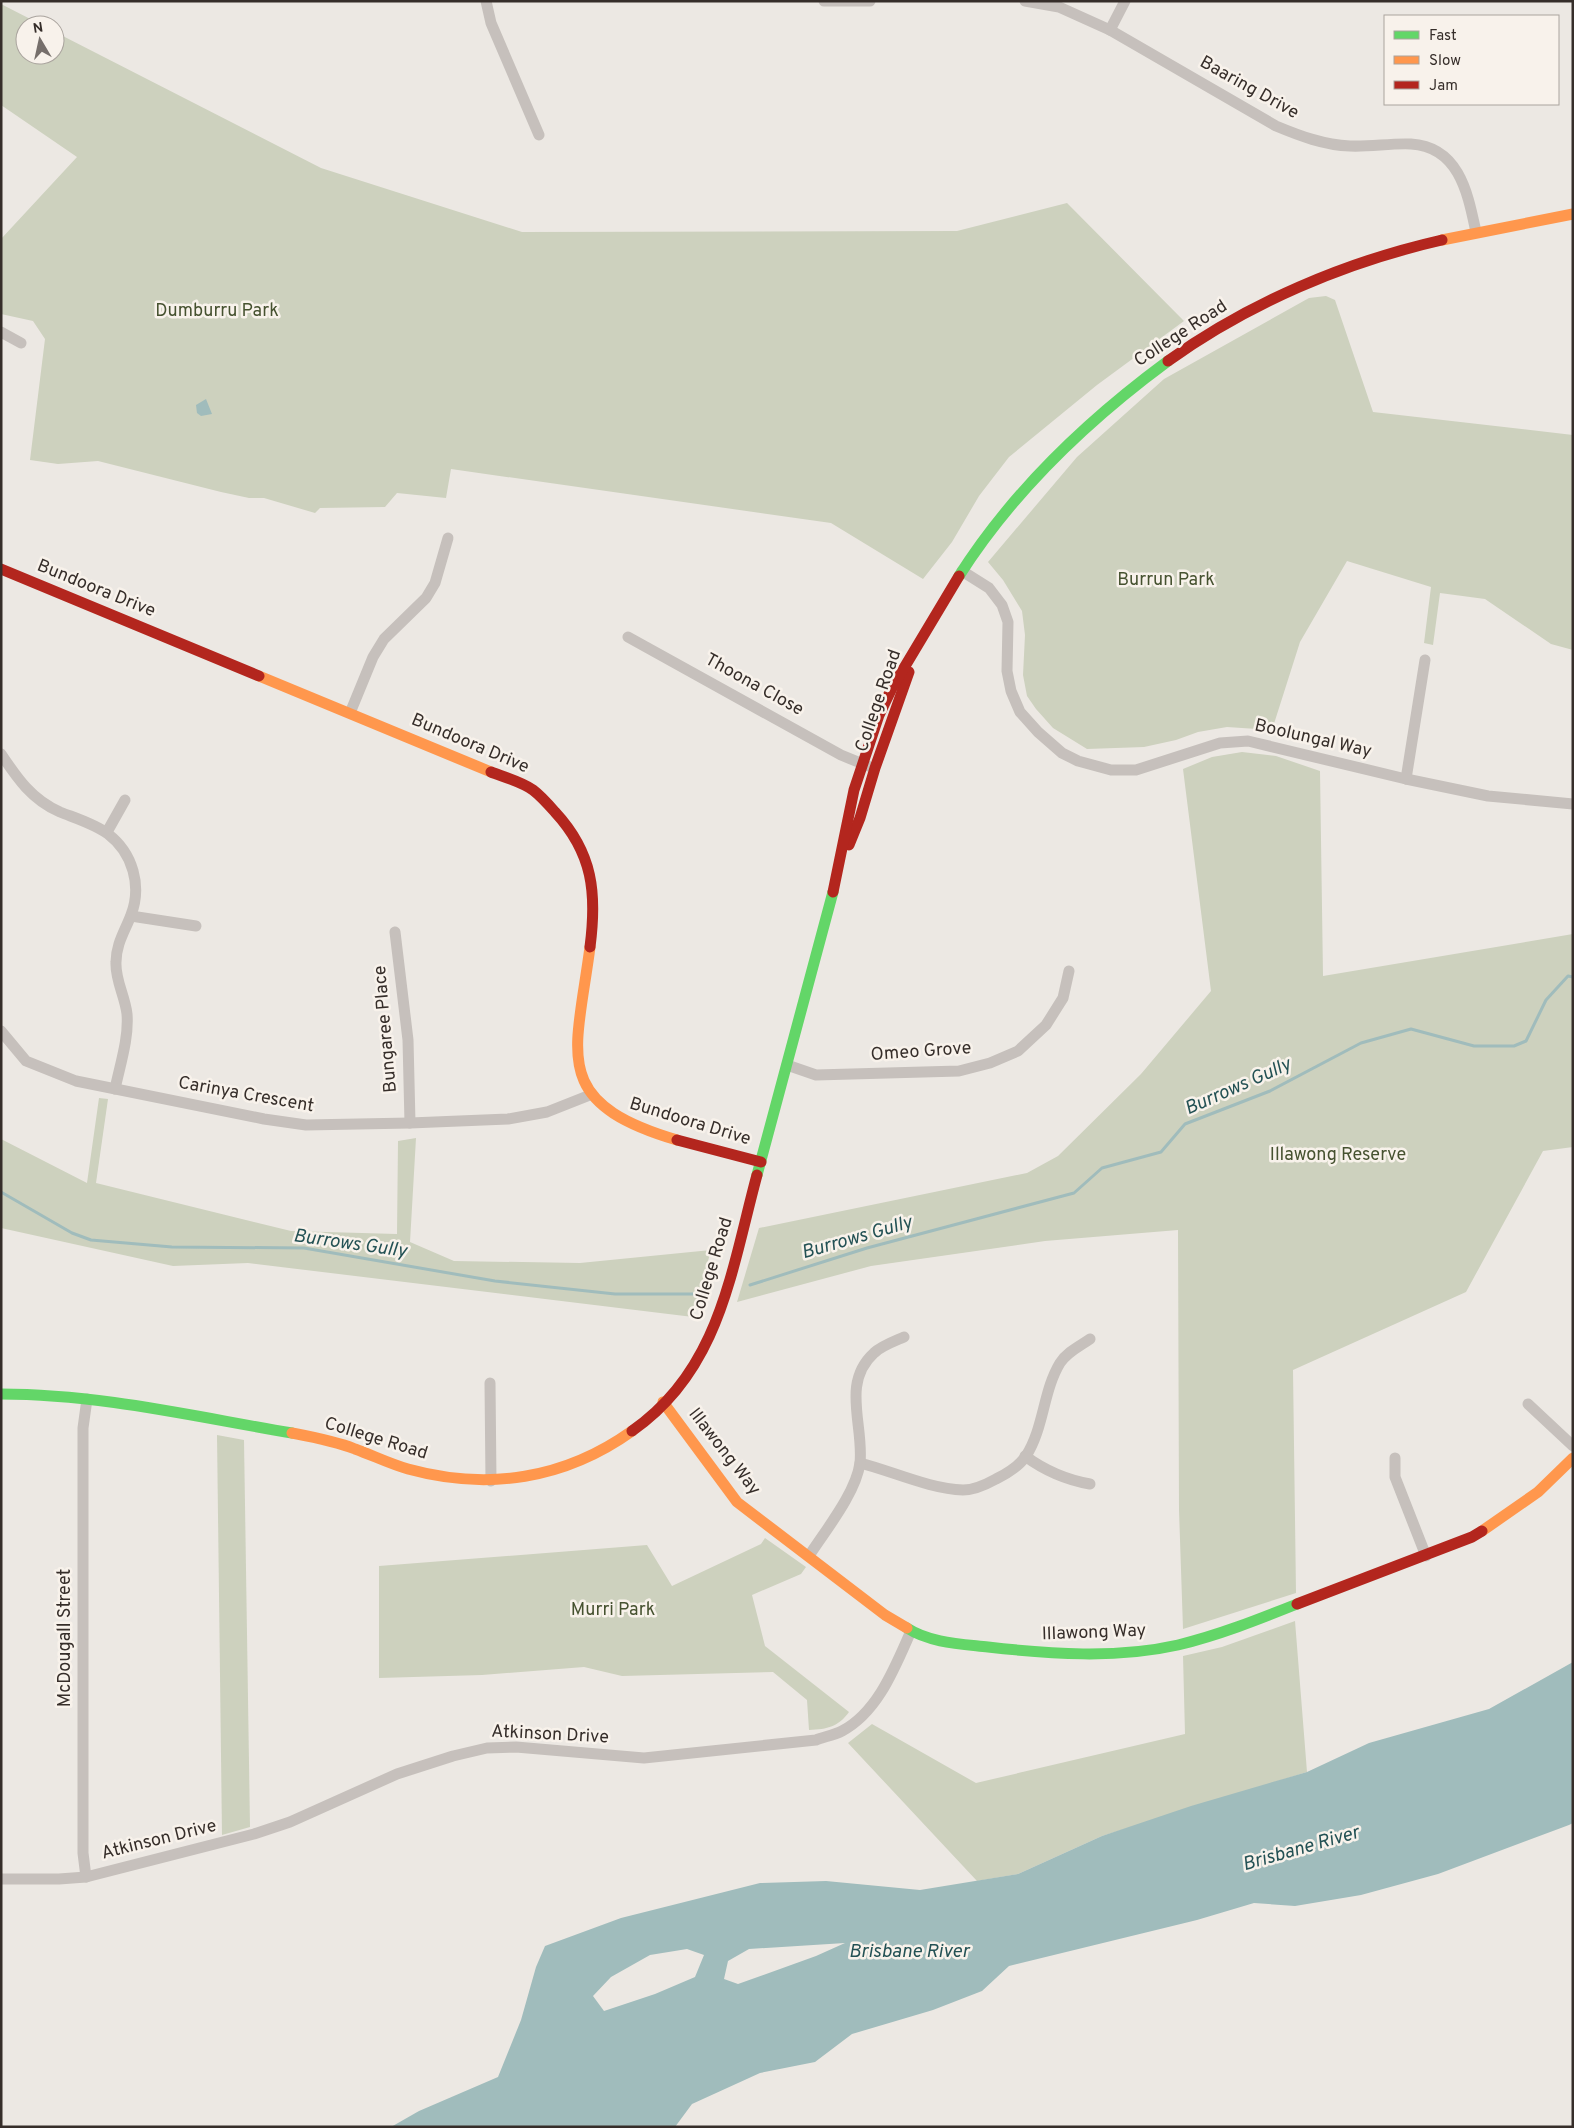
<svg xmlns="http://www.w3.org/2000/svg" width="1574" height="2128" font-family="Overpass,sans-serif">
  <rect width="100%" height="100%" fill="#ece8e3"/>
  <g fill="#cdd1be">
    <polygon points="1,4 42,25 25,25 25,55 55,55 55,32 321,168 522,232 957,231 1067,203 1184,321 1097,385 1009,457 979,496 952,542 923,579 831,523 451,469 446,498 397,493 385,507 320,508 315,513 264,498 249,498 221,492 98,461 58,464 30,460 45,339 33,321 1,314 1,239 77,157 1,105"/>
    <polygon points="1326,296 1335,300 1373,412 1573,435 1573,650 1551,644 1485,599 1440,593 1433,645 1424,643 1431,587 1347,561 1300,642 1272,730 1227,727 1198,732 1176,740 1144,747 1087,749 1053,728 1036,709 1027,696 1023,675 1025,635 1022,611 1003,580 988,562 1077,457 1164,379 1309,298"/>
    <polygon points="1242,752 1276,756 1320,771 1323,976 1573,934 1573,1147 1543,1151 1466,1292 1293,1370 1296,1593 1183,1629 1179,1510 1178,1230 1045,1241 871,1266 737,1302 759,1228 1027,1173 1058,1156 1141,1074 1211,991 1183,769 1212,757"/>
    <polygon points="99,1098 108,1099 96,1183 291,1231 397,1234 398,1141 416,1138 410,1242 454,1261 580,1263 711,1250 693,1317 248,1263 173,1266 1,1228 1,1139 87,1183"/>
    <polygon points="217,1435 244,1440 250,1827 222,1835"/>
    <path d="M765,1538l41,29 -5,7 -49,21 13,51 84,66c-11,15 -21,17 -40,18l-2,-30 -34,-28 -151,4 -38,-9 -102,8 -103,3v-112l268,-21 25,41 89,-42z"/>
    <polygon points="1295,1621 1307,1772 1102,1836 1018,1874 977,1881 848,1743 872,1724 976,1783 1185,1734 1183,1656 1222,1647"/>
  </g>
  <g fill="#a0bcbc" fill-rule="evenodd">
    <polygon points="206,399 212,414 201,416 197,413 196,405"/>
    <path d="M1573,1662v161l-4,2 -131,49 -77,21 -66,11 -41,-3 -57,17 -188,46 -27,25 -49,19 -81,24 -37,28 -55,11 -68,31 -17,23h-284l28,-16 79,-34 23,-57 15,-53 9,-21 76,-28 139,-35 66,-2 94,9 98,-16 84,-38 89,-30 116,-34 62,-29 120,-34zM845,1943l-29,13 -78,28 -14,-5 4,-18 21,-12zM687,1949l17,6 -9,22 -40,17 -51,17 -11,-15 18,-19 39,-22z"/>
  </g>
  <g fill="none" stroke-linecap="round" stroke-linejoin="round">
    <g stroke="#a0bcbc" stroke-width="3">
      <polyline points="1,1192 72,1233 91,1240 172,1247 304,1248 495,1281 615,1294 705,1294"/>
      <polyline points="750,1285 867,1248 1074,1193 1102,1168 1161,1152 1185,1124 1270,1091 1361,1043 1411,1029 1474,1046 1514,1046 1526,1041 1546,1000 1568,976 1573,977"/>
    </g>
    <g stroke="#c6c0bc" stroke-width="11">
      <polyline points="486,1 491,23 539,135"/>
      <polyline points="824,1 870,1"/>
      <path d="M1025,1l34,6 51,23 166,96c24,10 48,19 74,20 20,1 41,-3 61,-2 49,3 57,51 65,88"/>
      <polyline points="1110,30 1125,1"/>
      <polyline points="1,332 21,343"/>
      <polyline points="962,571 989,588 1002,605 1008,622 1007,671 1011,691 1020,712 1038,732 1062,753 1078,761 1111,770 1136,770 1220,743 1248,741 1406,779 1488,796 1573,804"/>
      <polyline points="628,637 841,755 868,766"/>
      <polyline points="350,713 373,657 384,639 426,598 435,583 448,538"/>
      <path d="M1,754c16,24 31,46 59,58 15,6 35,12 48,22 25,19 34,52 23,81 -6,16 -15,29 -15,47 -1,18 9,34 11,52 2,24 -7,51 -12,75"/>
      <polyline points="1406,779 1425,660"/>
      <polyline points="107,832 125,800"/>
      <polyline points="131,916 196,926"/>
      <polyline points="395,932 408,1040 410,1123"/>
      <polyline points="1,1031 26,1061 76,1081 264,1119 306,1125 410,1123 508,1119 547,1112 590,1095"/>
      <polyline points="787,1065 816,1075 959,1071 990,1063 1018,1051 1046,1025 1063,998 1069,971"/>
      <polyline points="490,1383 491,1481"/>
      <polyline points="1528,1404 1573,1446"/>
      <path d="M1025,1456c19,14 42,24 65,28"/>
      <polyline points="1395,1458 1395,1477 1426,1556"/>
      <path d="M860,1463c32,8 70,26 103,27 11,0 24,-6 33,-11 10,-5 23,-13 30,-23 18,-28 17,-65 34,-93 7,-11 20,-17 30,-24"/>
      <path d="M809,1556c16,-25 47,-63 51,-93 4,-38 -19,-80 14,-110 7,-7 21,-12 30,-16"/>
      <polyline points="86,1877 83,1853 83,1428 87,1399"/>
      <path d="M1,1879h58l27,-2 168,-43 36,-12 107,-48 56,-18 34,-8 29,-1 128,11 172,-18c8,-3 18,-5 26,-9 36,-19 53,-64 69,-100"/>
    </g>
    <g stroke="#63d668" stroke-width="11">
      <path d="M959,576c54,-85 129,-156 209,-215"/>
      <polyline points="757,1175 833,892"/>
      <path d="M1,1394c98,0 195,23 291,39"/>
      <path d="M907,1628c23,15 55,16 81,19 62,7 128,12 190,-2 41,-10 79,-25 119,-41"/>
    </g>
    <g stroke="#ff974d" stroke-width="11">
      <polyline points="1442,240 1573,214"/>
      <polyline points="259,676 491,772"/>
      <path d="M590,947c-14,108 -41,155 87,193"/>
      <polyline points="663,1402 737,1502 885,1615 907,1628"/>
      <path d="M292,1433c21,4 43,8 63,16 17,6 35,15 53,20 80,22 157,10 224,-38"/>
      <polyline points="1482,1531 1538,1492 1573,1458"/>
    </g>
    <g stroke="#b3261e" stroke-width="11">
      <path d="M1168,361c81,-58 177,-99 274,-121"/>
      <polyline points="1,569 259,676"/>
      <path d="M491,772c13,5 31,10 42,18 8,6 15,14 22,22 38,41 42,81 35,135"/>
      <polyline points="849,845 860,818 875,768 909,672"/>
      <polyline points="833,892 854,790 879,715 892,688 959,576"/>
      <polyline points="677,1140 761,1162"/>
      <path d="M632,1431c88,-61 99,-160 125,-256"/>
      <polyline points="1297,1604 1472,1537 1482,1531"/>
    </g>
  </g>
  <g text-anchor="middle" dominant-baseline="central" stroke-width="5" stroke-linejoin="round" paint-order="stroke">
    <g font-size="18" fill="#362e2a" stroke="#f8f2eb">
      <text transform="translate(1249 88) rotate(29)">Baaring Drive</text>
      <text transform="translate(1181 334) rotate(-33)">College Road</text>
      <text transform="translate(96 589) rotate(22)">Bundoora Drive</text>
      <text transform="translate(754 685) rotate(29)">Thoona Close</text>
      <text transform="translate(879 701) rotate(-71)">College Road</text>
      <text transform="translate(1313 739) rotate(13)">Boolungal Way</text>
      <text transform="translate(470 744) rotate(23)">Bundoora Drive</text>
      <text transform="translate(386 1029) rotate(-95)">Bungaree Place</text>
      <text transform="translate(921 1052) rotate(-4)">Omeo Grove</text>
      <text transform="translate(246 1095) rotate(10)">Carinya Crescent</text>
      <text transform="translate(690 1122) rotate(17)">Bundoora Drive</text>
      <text transform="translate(712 1269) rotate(-73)">College Road</text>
      <text transform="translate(376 1439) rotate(17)">College Road</text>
      <text transform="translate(724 1452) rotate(52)">Illawong Way</text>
      <text transform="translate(1094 1633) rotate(-2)">Illawong Way</text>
      <text transform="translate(65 1638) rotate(-90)">McDougall Street</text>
      <text transform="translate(550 1735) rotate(3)">Atkinson Drive</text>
      <text transform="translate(159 1840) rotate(-14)">Atkinson Drive</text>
    </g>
    <g font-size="18" fill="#465230" stroke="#f8f2eb">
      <text x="217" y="311">Dumburru Park</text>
      <text x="1166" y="580">Burrun Park</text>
      <text x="1338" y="1155">Illawong Reserve</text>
      <text x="613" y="1610">Murri Park</text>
    </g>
    <g font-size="19" font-style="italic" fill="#235154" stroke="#f8f2eb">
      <text transform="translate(1238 1087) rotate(-24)">Burrows Gully</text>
      <text transform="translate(857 1238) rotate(-16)">Burrows Gully</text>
      <text transform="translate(350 1244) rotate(8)">Burrows Gully</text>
      <text transform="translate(1301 1849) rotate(-16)">Brisbane River</text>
      <text x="909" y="1952">Brisbane River</text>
    </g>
  </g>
  <rect width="1574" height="2128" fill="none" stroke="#362e2a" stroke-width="5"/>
  <rect x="1384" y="15" width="175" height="90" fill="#f8f2eb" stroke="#aaa49e"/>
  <rect x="1394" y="31" width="25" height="8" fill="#63d668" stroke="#aaa49e"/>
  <text x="1429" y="40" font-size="15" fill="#362e2a">Fast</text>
  <rect x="1394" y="56" width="25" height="8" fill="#ff974d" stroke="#aaa49e"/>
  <text x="1429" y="65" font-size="15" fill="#362e2a">Slow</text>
  <rect x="1394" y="81" width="25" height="8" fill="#b3261e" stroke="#aaa49e"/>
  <text x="1429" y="90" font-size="15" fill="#362e2a">Jam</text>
  <g transform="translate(40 40) rotate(351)"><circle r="24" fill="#f8f2eb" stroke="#aaa49e"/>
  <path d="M0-4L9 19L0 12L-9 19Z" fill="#766f6b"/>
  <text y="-8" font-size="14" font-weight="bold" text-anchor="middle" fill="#362e2a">N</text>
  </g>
</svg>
